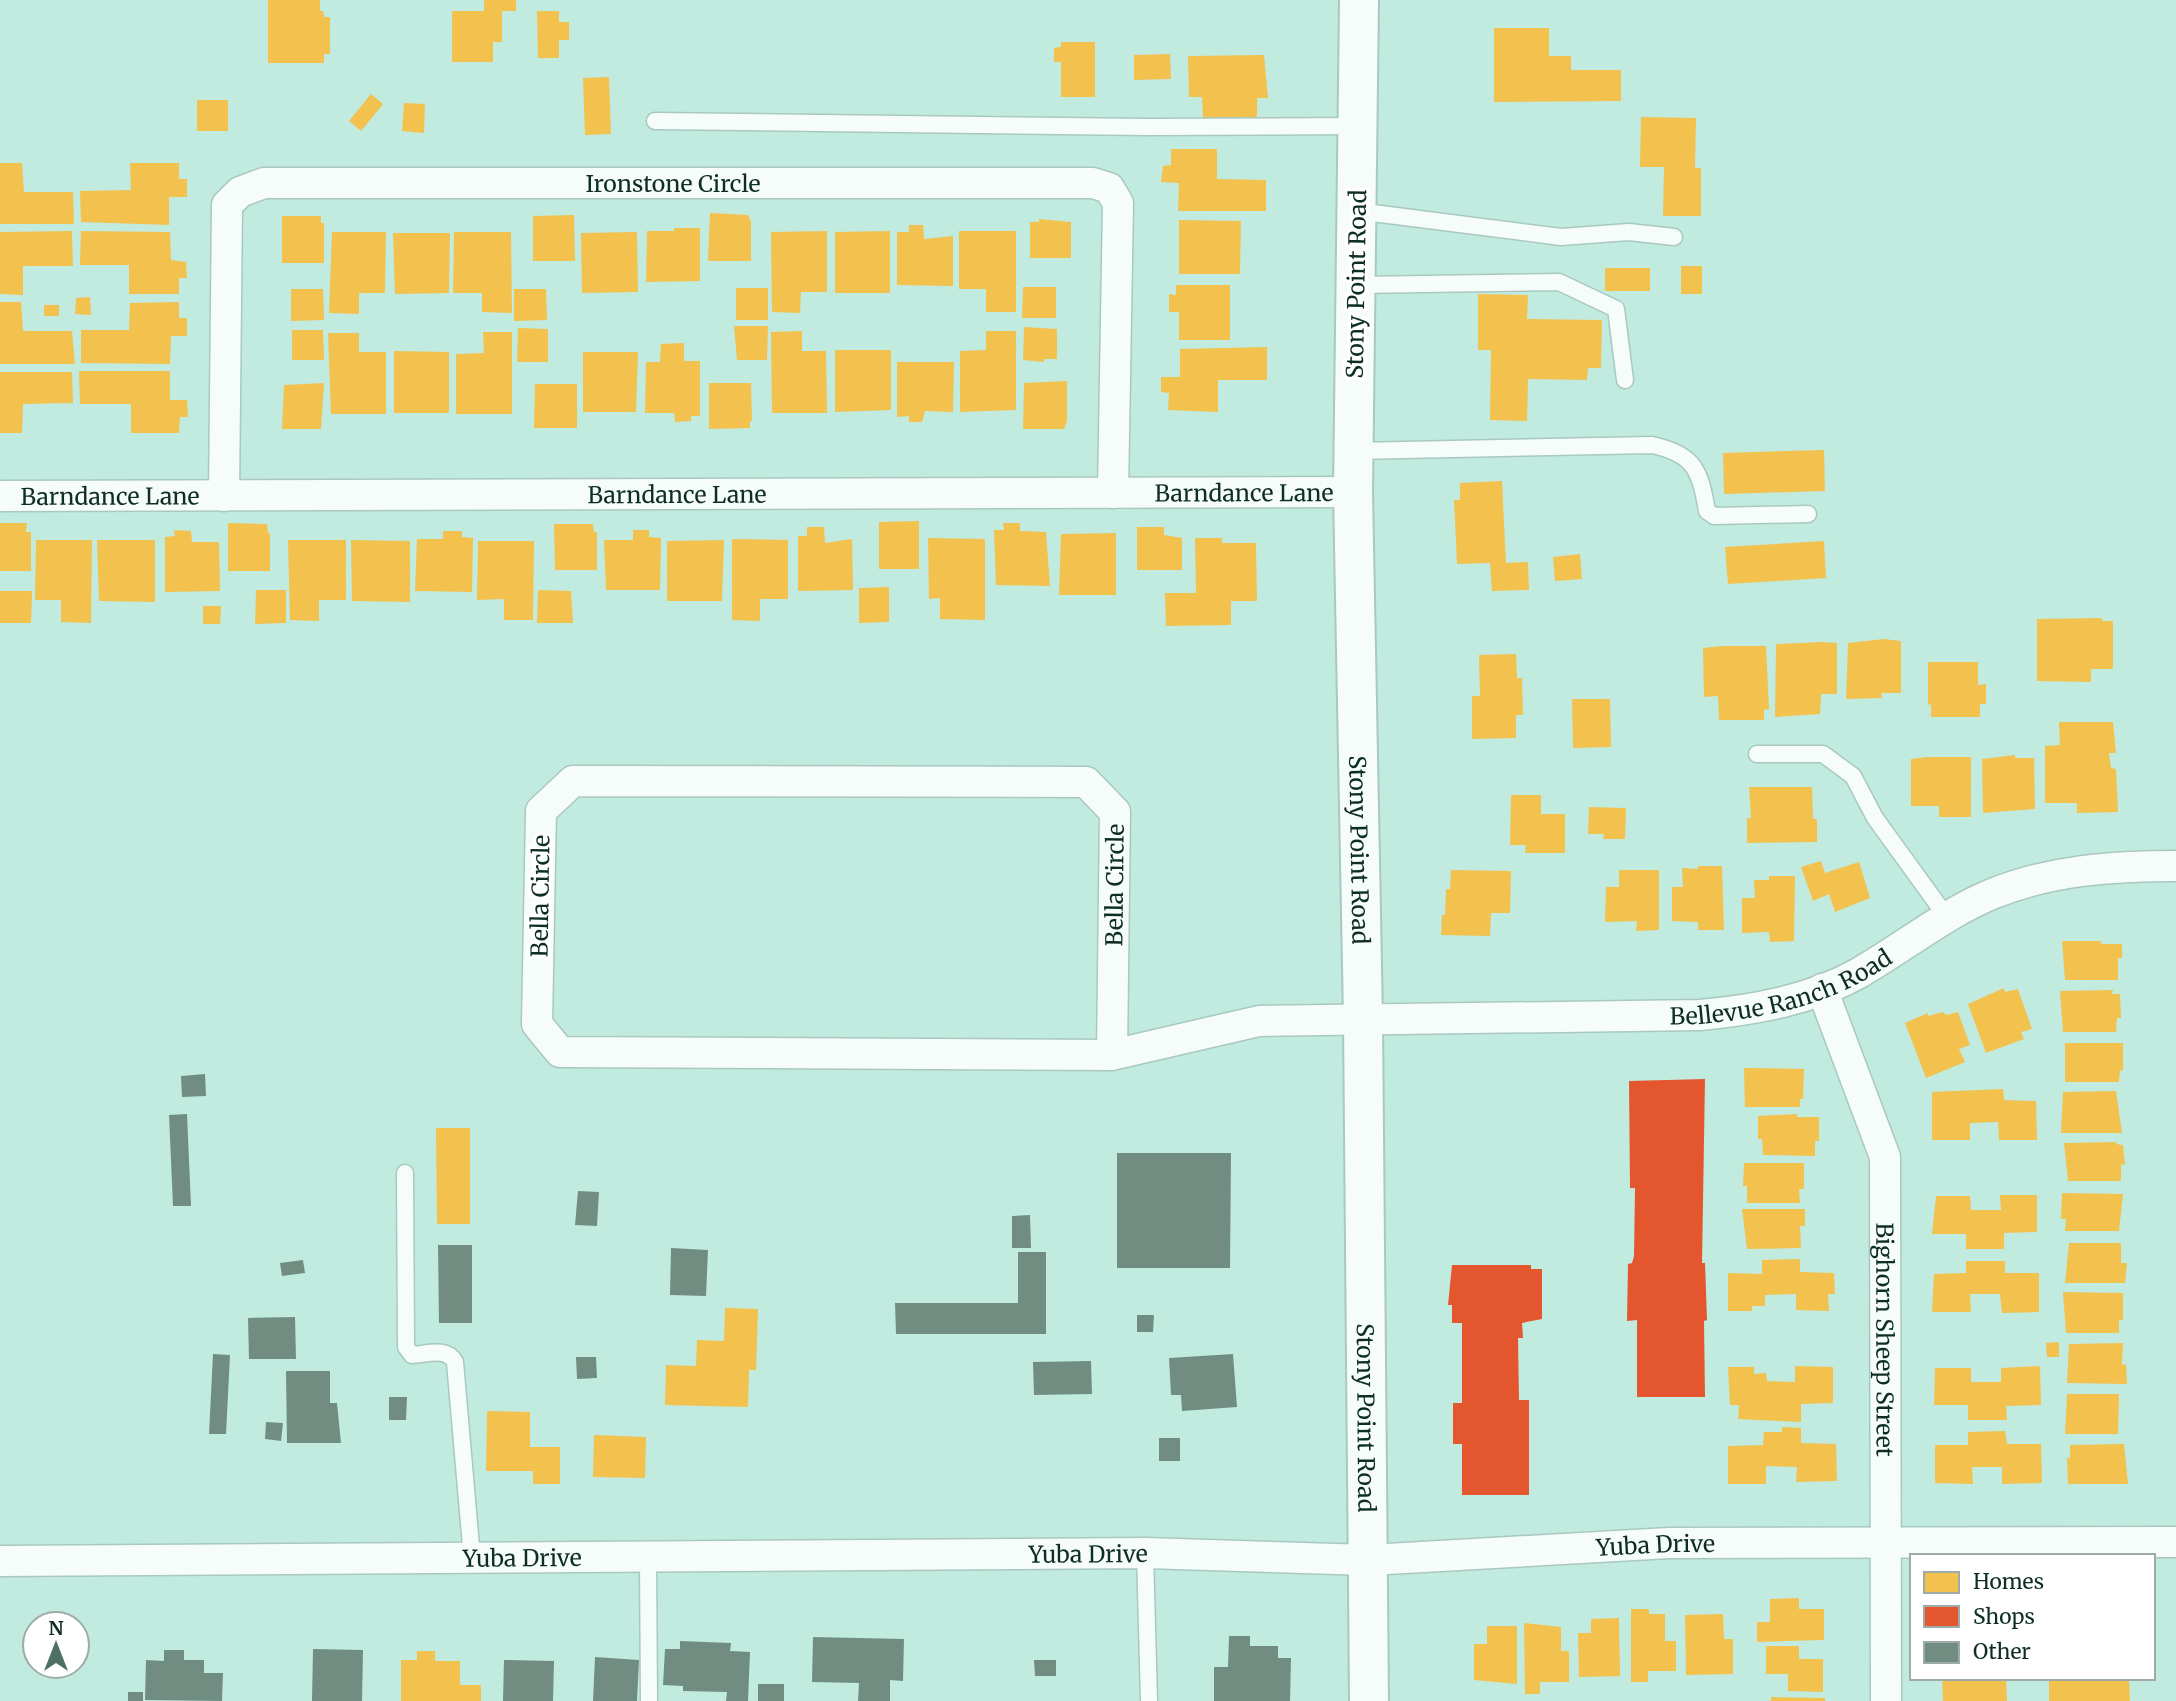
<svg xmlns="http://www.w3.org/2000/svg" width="2176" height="1701" font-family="Merriweather,serif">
  <rect width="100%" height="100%" fill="#c2ebe0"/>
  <g fill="#f2c14e">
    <polygon points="268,0 320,0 320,11 323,11 324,17 330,17 330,54 324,54 324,63 268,63"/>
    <polygon points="484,0 516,0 516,11 502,11 502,42 493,42 493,62 452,62 452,11 484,11"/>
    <polygon points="537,11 559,11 559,22 569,22 569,40 559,40 559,58 538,58"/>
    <polygon points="1494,28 1549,28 1549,56 1571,56 1571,70 1621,70 1621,101 1494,102"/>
    <polygon points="1061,42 1095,42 1095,97 1061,97 1061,62 1054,62 1054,48 1061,47"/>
    <polygon points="1170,54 1171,79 1134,80 1134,55"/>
    <polygon points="1264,55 1268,98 1257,98 1257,117 1203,118 1202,97 1189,97 1188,56"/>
    <polygon points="609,77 611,134 585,135 583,78"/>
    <polygon points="371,94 383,104 361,131 349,121"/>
    <rect x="197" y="100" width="31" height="31"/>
    <polygon points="404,103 425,104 424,133 402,131"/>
    <polygon points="1641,117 1696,118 1695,168 1701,168 1701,216 1663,216 1664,167 1640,167"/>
    <polygon points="1171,149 1217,149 1217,179 1266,180 1266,211 1178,211 1179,183 1161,182 1163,166 1171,165"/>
    <polygon points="0,163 22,163 24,192 73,192 74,224 0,224"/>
    <polygon points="130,163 179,163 179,179 187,179 187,197 169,197 169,225 81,222 80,191 131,190"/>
    <polygon points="710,213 748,215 751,221 751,261 708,261"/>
    <polygon points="574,215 575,261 533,261 533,216"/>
    <polygon points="282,216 321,216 321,223 324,223 324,263 282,263"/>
    <polygon points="1039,219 1071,222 1071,258 1030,258 1030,222 1039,222"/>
    <polygon points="1179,220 1241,221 1240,274 1179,274"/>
    <polygon points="909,225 923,225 924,239 953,236 953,286 897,285 897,232 909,232"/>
    <polygon points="674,228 700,228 700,281 646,282 647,231 674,231"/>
    <polygon points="72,231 73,266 23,266 23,295 0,294 0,232"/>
    <polygon points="81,231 170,232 171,260 186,262 187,278 179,278 179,294 129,294 129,265 80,265"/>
    <polygon points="827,231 827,292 801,292 800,313 772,312 771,232"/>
    <polygon points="890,231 890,293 835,293 835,232"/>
    <polygon points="959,231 1016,231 1016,312 986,312 986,289 959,289"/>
    <polygon points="332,232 386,232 385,293 359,293 359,314 329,313"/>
    <polygon points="454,232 511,232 512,313 482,312 482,293 453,293"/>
    <polygon points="637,232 638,292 582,293 581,233"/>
    <polygon points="393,233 450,233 449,293 395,294"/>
    <rect x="1681" y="266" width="21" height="28"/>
    <rect x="1605" y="268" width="45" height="23"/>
    <polygon points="1176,285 1230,285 1230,340 1179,340 1179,312 1169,312 1169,294 1176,295"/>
    <polygon points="1023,287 1056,287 1056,318 1022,318"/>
    <rect x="736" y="288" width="32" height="32"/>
    <polygon points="291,289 323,289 324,320 291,321"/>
    <polygon points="514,289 546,289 547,320 514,321"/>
    <polygon points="1478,294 1528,295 1527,319 1602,320 1601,368 1588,368 1587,380 1528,379 1527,421 1490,420 1491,350 1478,350"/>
    <polygon points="90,297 91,315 75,314 76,298"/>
    <polygon points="0,302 21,302 23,331 72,331 75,364 0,364"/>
    <polygon points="179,302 179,318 187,318 187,336 171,336 170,364 81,363 81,330 129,330 130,303"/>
    <rect x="44" y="305" width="15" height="11"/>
    <polygon points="734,326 768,326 767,360 737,360"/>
    <polygon points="1024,327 1057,329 1057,359 1044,359 1044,362 1023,360"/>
    <polygon points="518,328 548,329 548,362 517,362"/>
    <polygon points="292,330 323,330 324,360 292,360"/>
    <polygon points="802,331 802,351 826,351 827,413 772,413 771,332"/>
    <polygon points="986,331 1016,331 1016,410 960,412 960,351 986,350"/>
    <polygon points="483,332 512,332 512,414 456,414 456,354 484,353"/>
    <polygon points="328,333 359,333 359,352 386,352 386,414 331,414"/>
    <polygon points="684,343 684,361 700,361 700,416 691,416 691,421 675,422 674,413 645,413 646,362 660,362 661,344"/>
    <polygon points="1267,347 1267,380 1218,380 1218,412 1168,410 1169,393 1161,392 1161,377 1180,377 1180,349"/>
    <polygon points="835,350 891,350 891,410 835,412"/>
    <polygon points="394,351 449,352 449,413 394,413"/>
    <polygon points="583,352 638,352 636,412 583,412"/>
    <polygon points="897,362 954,362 953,412 925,411 922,422 909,422 909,416 897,417"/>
    <polygon points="79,371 170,371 170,400 187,400 188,417 180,417 179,433 131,433 131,404 80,404"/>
    <polygon points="0,372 72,372 73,403 23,404 22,433 0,433"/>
    <polygon points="1067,381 1067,421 1064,429 1023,429 1024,383"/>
    <polygon points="324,383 321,429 282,429 284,385"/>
    <polygon points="709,383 751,383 752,421 750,421 750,428 709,429"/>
    <polygon points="535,384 577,384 577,428 534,428"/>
    <polygon points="1824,450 1825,491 1724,494 1723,453"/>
    <polygon points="1502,481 1506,563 1528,562 1529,590 1492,591 1490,563 1457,564 1454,500 1460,500 1460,483"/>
    <polygon points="919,521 919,569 879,569 879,522"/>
    <polygon points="0,523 27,523 26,532 31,532 31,571 0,571"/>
    <polygon points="228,523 267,524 268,533 270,533 270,571 228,571"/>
    <polygon points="1003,523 1020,523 1020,531 1046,532 1050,586 996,585 994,530 1004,530"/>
    <polygon points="554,524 593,524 594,532 597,532 597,570 555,570"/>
    <polygon points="807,527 824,527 825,543 852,539 853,590 798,591 798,536 807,536"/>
    <polygon points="1137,527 1164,527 1164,535 1182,538 1182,570 1137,570"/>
    <polygon points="174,530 191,531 192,542 219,542 220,591 165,592 165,537 175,536"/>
    <polygon points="633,530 649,530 649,537 661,538 660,590 606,590 604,540 633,540"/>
    <polygon points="443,531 462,531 462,537 473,538 472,592 415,591 417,539 443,539"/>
    <polygon points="1116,533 1116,595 1059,595 1061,534"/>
    <polygon points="928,538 985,539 985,620 940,619 940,598 929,599"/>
    <polygon points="1195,538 1222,538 1222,543 1256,543 1257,601 1231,601 1231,625 1166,626 1165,593 1196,593"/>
    <polygon points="732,539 788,540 788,599 760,599 760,621 732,620"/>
    <polygon points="36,540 92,540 91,623 61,622 61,600 35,600"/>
    <polygon points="97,540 155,540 155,602 99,601"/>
    <polygon points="288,540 346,540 346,600 319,600 319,621 290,620"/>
    <polygon points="351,540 410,541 410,602 352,601"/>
    <polygon points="724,540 722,601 667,601 667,541"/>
    <polygon points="478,541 534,541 533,620 504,620 504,599 477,600"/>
    <polygon points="1824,541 1826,578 1728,584 1725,547"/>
    <polygon points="1580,554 1582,579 1555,581 1553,557"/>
    <polygon points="889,587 889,622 859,623 859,588"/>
    <polygon points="256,590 286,590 286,623 255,624"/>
    <polygon points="538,590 571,591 573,623 537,623"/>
    <polygon points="0,591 32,591 31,623 0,623"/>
    <polygon points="203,606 221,606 220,624 203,624"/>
    <polygon points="2102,618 2102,621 2113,621 2113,669 2091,669 2091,682 2037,681 2037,619"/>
    <polygon points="1884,639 1901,641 1901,693 1881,693 1882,698 1846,699 1848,643"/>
    <polygon points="1822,642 1837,643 1837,694 1821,694 1820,714 1775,717 1776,644"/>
    <polygon points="1722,646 1766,646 1769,709 1764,710 1764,720 1719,720 1718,696 1704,697 1703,648"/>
    <polygon points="1516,654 1517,678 1522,678 1523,715 1516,715 1516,738 1472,739 1472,696 1480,696 1479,655"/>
    <polygon points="1928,662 1978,662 1978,685 1986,684 1986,704 1980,704 1980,717 1931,717 1931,704 1928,705"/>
    <polygon points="1572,699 1610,699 1611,747 1573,748"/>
    <polygon points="2059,722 2113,722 2116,753 2109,753 2111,768 2116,769 2118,812 2077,813 2077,803 2045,803 2045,746 2060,745"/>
    <polygon points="2015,755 2015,758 2034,758 2035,809 1983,813 1982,759"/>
    <polygon points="1927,757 1971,757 1971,817 1939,817 1939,806 1911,806 1911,759"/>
    <polygon points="1749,787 1812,787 1813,819 1817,819 1817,842 1747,843 1747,818 1751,818"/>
    <polygon points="1511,795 1541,795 1541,814 1565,814 1565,853 1525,853 1526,845 1510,845"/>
    <polygon points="1589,807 1626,808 1625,839 1603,839 1604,834 1588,834"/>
    <polygon points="1821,861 1825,873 1859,862 1870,898 1835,912 1829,894 1813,901 1801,867"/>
    <polygon points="1698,866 1722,866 1724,930 1698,930 1698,922 1672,921 1672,887 1683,887 1682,868 1698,869"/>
    <polygon points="1451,870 1511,871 1510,913 1491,913 1490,936 1441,935 1442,915 1445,915 1446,889 1450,889"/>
    <polygon points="1619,870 1659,870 1659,930 1636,931 1637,921 1605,922 1606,887 1619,887"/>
    <polygon points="1769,876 1795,876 1794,941 1770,942 1769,932 1742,933 1742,898 1755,898 1754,880 1769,880"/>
    <polygon points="2062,941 2101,941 2101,944 2122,944 2122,958 2118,958 2118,980 2065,980"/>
    <polygon points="2004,988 2005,992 2018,989 2032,1029 2021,1032 2024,1039 1986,1053 1968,1004"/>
    <polygon points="2113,990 2112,994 2120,994 2121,1018 2117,1018 2116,1032 2063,1032 2060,991"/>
    <polygon points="1943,1012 1946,1015 1958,1012 1970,1045 1959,1049 1965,1062 1926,1078 1905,1023 1928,1013 1928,1016"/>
    <polygon points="2065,1043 2123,1043 2123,1070 2120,1071 2119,1082 2065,1082"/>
    <polygon points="1744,1068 1804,1069 1803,1099 1800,1099 1800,1107 1745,1107"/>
    <polygon points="2003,1089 2004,1100 2036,1101 2037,1140 1999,1140 1998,1122 1970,1123 1970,1140 1932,1140 1932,1092"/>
    <polygon points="2116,1091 2122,1133 2061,1133 2063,1092"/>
    <polygon points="1797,1114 1797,1117 1819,1117 1819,1141 1815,1141 1815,1156 1763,1155 1762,1139 1758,1139 1758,1116"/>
    <polygon points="436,1128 470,1128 470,1224 437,1224"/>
    <polygon points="2117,1142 2116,1144 2123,1145 2125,1165 2121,1164 2121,1181 2068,1181 2064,1143"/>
    <polygon points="1744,1163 1804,1163 1804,1189 1799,1189 1800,1203 1747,1203 1747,1186 1743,1186"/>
    <polygon points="2062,1193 2123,1194 2119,1231 2065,1231 2066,1219 2061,1219"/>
    <polygon points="2000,1195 2037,1195 2037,1232 2004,1233 2004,1249 1966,1249 1966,1234 1932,1234 1936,1196 1970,1196 1971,1210 2001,1210"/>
    <polygon points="1742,1209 1805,1209 1805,1226 1800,1226 1801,1248 1747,1249"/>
    <polygon points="2069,1243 2121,1243 2121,1263 2127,1263 2125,1283 2065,1283"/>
    <polygon points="1800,1259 1800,1272 1834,1273 1835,1294 1828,1294 1829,1311 1796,1310 1796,1294 1765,1295 1765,1306 1752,1306 1752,1311 1728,1311 1728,1273 1762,1274 1762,1260"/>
    <polygon points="1966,1261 2005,1261 2005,1273 2039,1273 2039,1312 2002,1313 2000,1294 1970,1294 1971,1312 1932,1312 1934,1274 1966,1273"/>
    <polygon points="2063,1292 2123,1293 2123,1320 2119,1320 2119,1333 2066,1333"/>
    <polygon points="725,1308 758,1309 756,1370 749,1370 748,1407 665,1405 666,1365 696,1366 697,1340 724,1341"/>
    <polygon points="2059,1342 2059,1357 2047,1357 2046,1343"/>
    <polygon points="2123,1343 2122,1365 2126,1364 2127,1384 2067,1383 2069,1344"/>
    <polygon points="1795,1366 1833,1367 1833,1403 1801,1404 1801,1422 1738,1419 1739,1405 1730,1405 1728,1367 1754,1367 1754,1374 1766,1373 1767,1381 1795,1382"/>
    <polygon points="2040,1366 2041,1405 2006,1406 2007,1420 1968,1420 1968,1405 1934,1405 1935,1368 1971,1368 1971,1382 2001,1382 2001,1368"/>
    <polygon points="2067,1394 2119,1394 2118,1434 2065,1434"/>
    <polygon points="487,1411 530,1412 530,1447 560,1447 560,1484 533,1484 533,1471 486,1471"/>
    <polygon points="1782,1427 1801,1428 1801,1443 1836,1444 1837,1481 1796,1482 1797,1467 1766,1466 1766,1484 1728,1484 1728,1446 1763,1445 1764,1432 1782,1432"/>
    <polygon points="2005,1431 2007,1444 2041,1444 2042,1483 2002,1484 2002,1467 1972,1467 1973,1484 1935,1483 1935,1445 1968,1445 1968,1432"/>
    <polygon points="594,1435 646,1437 645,1478 593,1477"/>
    <polygon points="2124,1444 2128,1484 2068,1484 2067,1458 2070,1458 2070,1445"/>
    <polygon points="1799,1598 1799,1609 1824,1609 1824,1640 1757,1642 1757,1622 1770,1622 1770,1599"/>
    <polygon points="1631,1609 1649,1609 1649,1614 1665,1614 1665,1641 1676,1641 1676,1671 1648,1671 1648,1682 1631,1682"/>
    <polygon points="1723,1614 1724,1639 1733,1639 1733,1674 1686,1675 1685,1615"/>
    <polygon points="1619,1618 1620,1676 1579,1677 1578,1633 1591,1633 1591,1619"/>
    <polygon points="1524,1623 1561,1627 1561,1651 1569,1651 1569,1682 1540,1682 1540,1694 1525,1694"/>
    <polygon points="1487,1626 1517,1626 1517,1684 1474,1680 1474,1644 1487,1644"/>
    <polygon points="1766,1646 1799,1646 1799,1659 1823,1659 1823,1692 1788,1691 1788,1674 1766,1674"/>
    <polygon points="417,1651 435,1651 435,1661 460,1661 460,1685 481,1685 481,1701 401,1701 401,1660 417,1660"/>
    <polygon points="1942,1678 2006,1678 2007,1701 1943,1701"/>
    <polygon points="2049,1678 2126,1678 2129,1680 2130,1701 2049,1701"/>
    <polygon points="1771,1697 1825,1698 1825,1701 1771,1701"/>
  </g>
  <g fill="#e4572e">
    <polygon points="1705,1079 1702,1263 1705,1263 1707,1320 1704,1321 1705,1397 1637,1397 1637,1320 1627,1321 1628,1264 1632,1263 1634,1256 1635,1188 1630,1188 1629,1081"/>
    <polygon points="1452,1265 1531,1265 1531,1269 1542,1269 1542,1319 1522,1323 1523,1338 1518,1338 1519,1400 1529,1400 1529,1495 1462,1495 1462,1444 1453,1444 1453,1403 1462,1403 1462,1323 1452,1323 1452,1305 1448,1305"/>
  </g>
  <g fill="#718d82">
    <polygon points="205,1074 206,1096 182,1097 181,1076"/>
    <polygon points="187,1114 191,1206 173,1206 169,1115"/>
    <polygon points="1117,1153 1231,1153 1230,1268 1117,1268"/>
    <polygon points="578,1191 599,1192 597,1226 575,1225"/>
    <polygon points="1030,1215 1031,1248 1012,1248 1012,1216"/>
    <polygon points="438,1245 472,1245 472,1323 439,1323"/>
    <polygon points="671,1248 708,1250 706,1296 670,1295"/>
    <polygon points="1018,1252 1046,1252 1046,1334 896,1334 895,1303 1018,1303"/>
    <polygon points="303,1260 305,1273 282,1276 280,1263"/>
    <polygon points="1137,1315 1154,1315 1153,1332 1137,1332"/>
    <polygon points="295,1317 296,1359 249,1359 248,1318"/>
    <polygon points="213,1354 230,1355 226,1434 209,1434"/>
    <polygon points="1233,1354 1237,1407 1182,1411 1181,1395 1171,1395 1169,1358"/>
    <polygon points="576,1357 596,1357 597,1378 577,1379"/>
    <polygon points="1091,1361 1092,1394 1034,1395 1033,1362"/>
    <polygon points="286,1371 330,1371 330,1403 337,1403 341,1443 287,1443"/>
    <polygon points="389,1397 407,1397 406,1420 389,1420"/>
    <polygon points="266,1422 283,1423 281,1441 265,1439"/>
    <rect x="1159" y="1438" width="21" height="23"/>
    <polygon points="1229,1636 1250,1636 1250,1646 1278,1646 1278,1658 1291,1658 1290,1701 1214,1701 1214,1667 1228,1667"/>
    <polygon points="813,1637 904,1639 903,1681 890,1680 890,1701 858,1701 859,1683 812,1682"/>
    <polygon points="680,1641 731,1643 730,1651 750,1652 748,1701 726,1701 727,1692 683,1691 683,1686 663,1685 665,1649 680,1649"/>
    <polygon points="313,1649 363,1650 362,1701 312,1701"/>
    <polygon points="164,1650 184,1650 184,1660 204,1660 204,1673 223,1673 222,1701 145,1700 146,1660 164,1661"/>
    <polygon points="595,1657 639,1660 637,1701 593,1701"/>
    <polygon points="504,1660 554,1661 553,1701 503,1701"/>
    <polygon points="1034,1660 1056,1660 1056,1676 1035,1676"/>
    <rect x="758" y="1684" width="26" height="17"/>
    <rect x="128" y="1692" width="15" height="9"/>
  </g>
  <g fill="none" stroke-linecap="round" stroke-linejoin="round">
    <g stroke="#a8c8c0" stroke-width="19">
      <g id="service">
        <polyline points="655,121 1147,127 1357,126"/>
        <polyline points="1357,211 1561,237 1629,232 1674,237"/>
        <polyline points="1356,285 1559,282 1616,309 1625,380"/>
        <path d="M1354,451l298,-6c43,9 48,26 55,66l7,5 94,-2"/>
        <polyline points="1757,754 1823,754 1853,776 1875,818 1946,916"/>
        <path d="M405,1173l1,174 6,8c15,-1 35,-8 43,7l17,196"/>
        <polyline points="1145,1553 1149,1701"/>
        <polyline points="648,1557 649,1701"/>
      </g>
    </g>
    <g stroke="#a8c8c0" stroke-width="33">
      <g id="minor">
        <path id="s1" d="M0,496l1353,-4"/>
        <path id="s2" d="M224,496l3,-291 13,-13 24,-9h829l16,5 9,15 -5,290"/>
        <path id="s3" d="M1822,989l63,168 1,544"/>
        <path id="s4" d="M1112,1055l3,-243 -29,-30 -513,-1 -32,30 -4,213 23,28 552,3 147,-34 441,-6c54,-5 111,-15 159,-42 45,-26 85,-59 133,-79 59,-24 121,-28 184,-28"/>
        <path id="s5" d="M0,1561l1145,-8 224,7 300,-17 507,-1"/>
      </g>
    </g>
    <g stroke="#a8c8c0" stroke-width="42">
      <g id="secondary">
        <path id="s6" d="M1359,0l-6,492 10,527 6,682"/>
      </g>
    </g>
    <use href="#service" stroke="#f6fcfa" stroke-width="16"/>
    <use href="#minor" stroke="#f6fcfa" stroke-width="30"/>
    <use href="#secondary" stroke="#f6fcfa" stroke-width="38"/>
  </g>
  <g text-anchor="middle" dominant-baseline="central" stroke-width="7" stroke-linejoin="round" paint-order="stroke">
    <g font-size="23" fill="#0d2d25" stroke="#fff">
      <text stroke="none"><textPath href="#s2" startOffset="744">Ironstone Circle</textPath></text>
      <text transform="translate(1356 284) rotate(-89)">Stony Point Road</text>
      <text stroke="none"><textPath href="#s1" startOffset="1244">Barndance Lane</textPath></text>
      <text stroke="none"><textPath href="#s1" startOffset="677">Barndance Lane</textPath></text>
      <text stroke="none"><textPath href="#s1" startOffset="110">Barndance Lane</textPath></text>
      <text stroke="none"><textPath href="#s6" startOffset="850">Stony Point Road</textPath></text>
      <text stroke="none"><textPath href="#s4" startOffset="170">Bella Circle</textPath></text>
      <text transform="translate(540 896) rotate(-89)">Bella Circle</text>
      <text stroke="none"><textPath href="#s4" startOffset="2320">Bellevue Ranch Road</textPath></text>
      <text stroke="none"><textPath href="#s3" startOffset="362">Bighorn Sheep Street</textPath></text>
      <text stroke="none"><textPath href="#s6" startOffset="1418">Stony Point Road</textPath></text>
      <text stroke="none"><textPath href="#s5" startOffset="1656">Yuba Drive</textPath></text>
      <text stroke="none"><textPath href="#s5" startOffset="1088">Yuba Drive</textPath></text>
      <text stroke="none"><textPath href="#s5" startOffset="522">Yuba Drive</textPath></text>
    </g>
  </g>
  <rect x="1910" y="1554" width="245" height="126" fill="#ffffff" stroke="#9eaba8" stroke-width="2"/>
  <rect x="1924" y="1572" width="35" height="21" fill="#f2c14e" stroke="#9eaba8" stroke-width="2"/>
  <text x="1973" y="1589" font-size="21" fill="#0d2d25">Homes</text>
  <rect x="1924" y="1606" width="35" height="21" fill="#e4572e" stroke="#9eaba8" stroke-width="2"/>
  <text x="1973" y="1624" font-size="21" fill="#0d2d25">Shops</text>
  <rect x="1924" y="1642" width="35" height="21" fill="#718d82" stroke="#9eaba8" stroke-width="2"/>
  <text x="1973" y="1659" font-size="21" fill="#0d2d25">Other</text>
  <g transform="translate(56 1645)"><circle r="33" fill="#ffffff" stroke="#9eaba8" stroke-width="2"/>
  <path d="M0-5L12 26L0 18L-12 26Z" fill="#4c7066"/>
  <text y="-10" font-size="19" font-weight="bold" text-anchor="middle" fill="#0d2d25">N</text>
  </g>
</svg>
